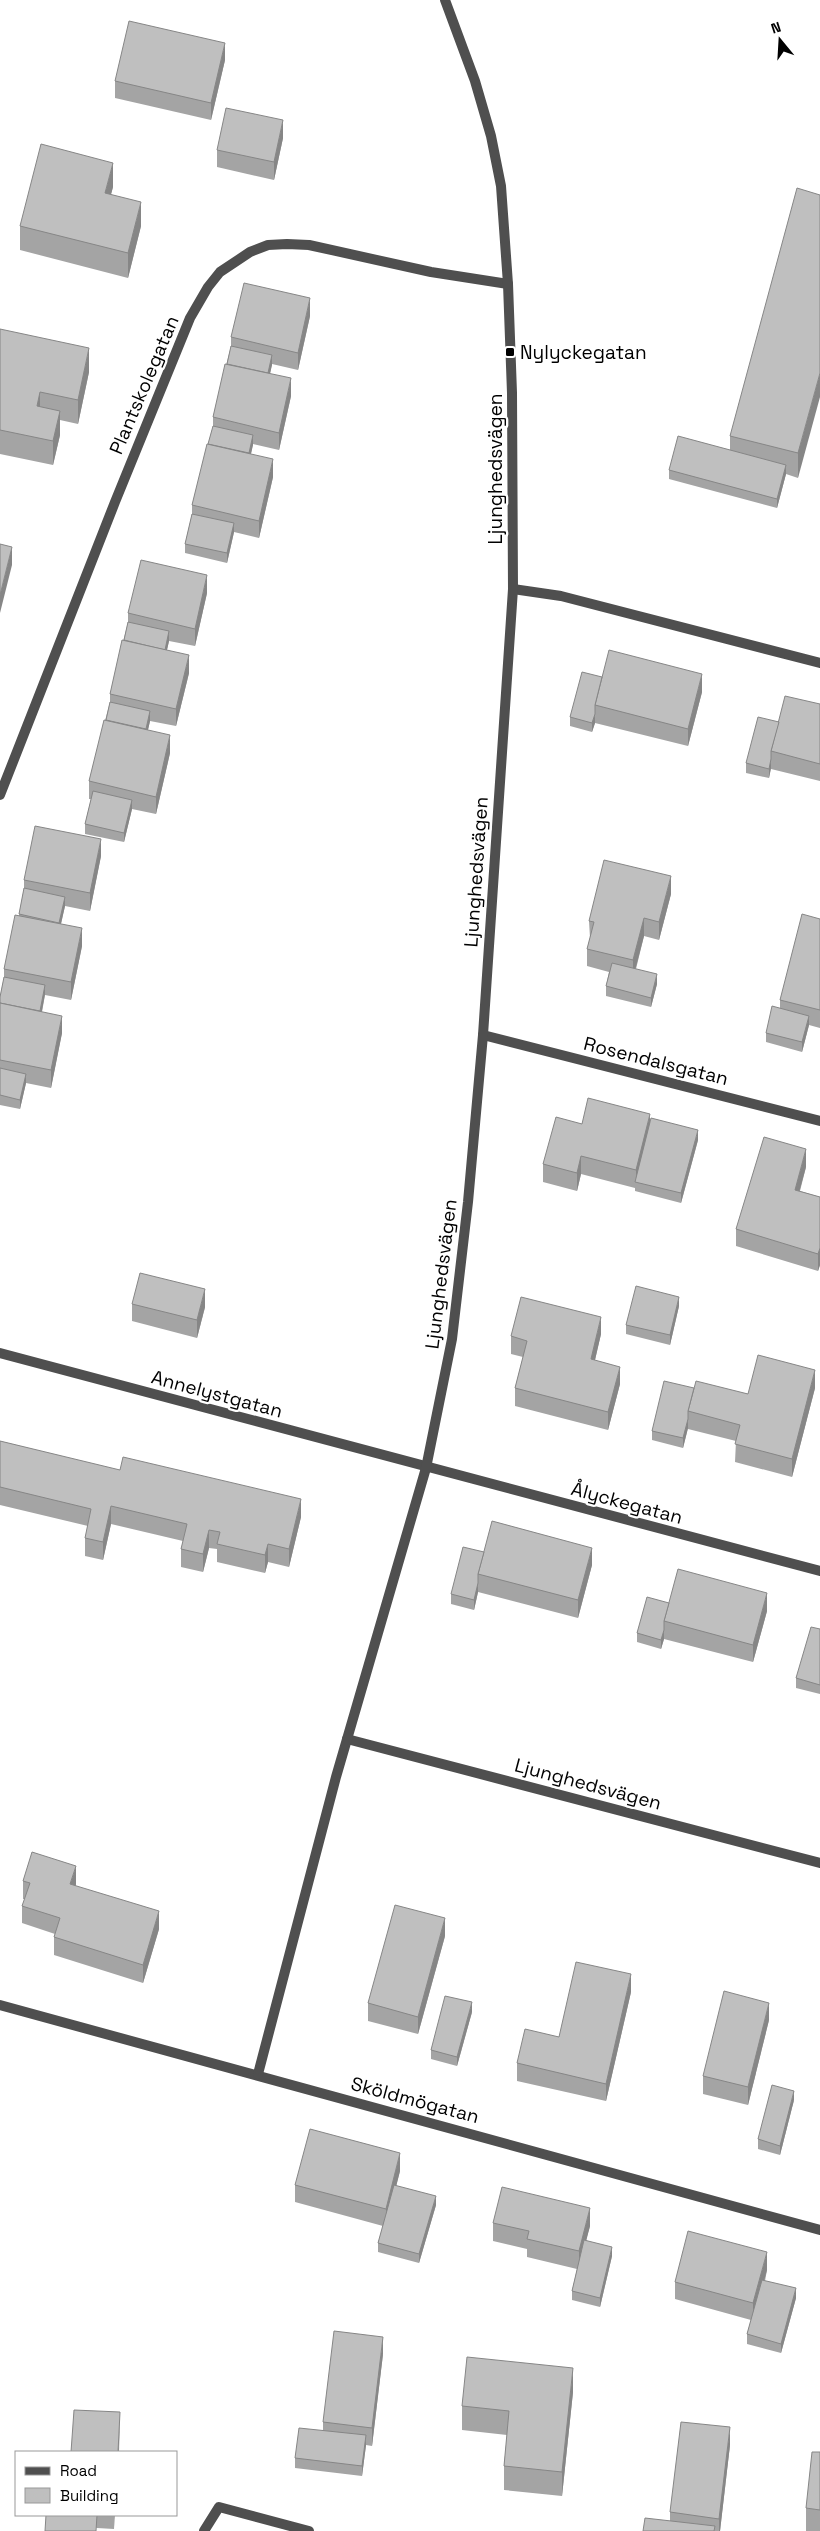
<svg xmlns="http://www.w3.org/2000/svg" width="820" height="2531" font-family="'Space Grotesk',sans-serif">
  <rect width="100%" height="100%" fill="#fff"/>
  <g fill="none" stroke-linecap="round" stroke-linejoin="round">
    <g stroke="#4f4f4f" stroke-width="10">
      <polyline points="513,589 561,596 820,663"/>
      <polyline points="0,795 115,502 190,318 208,287 220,272 250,252 268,245 287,244 309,245 431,272 508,284"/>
      <polyline points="483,1035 820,1121"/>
      <polyline points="0,1353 820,1571"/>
      <polyline points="347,1739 820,1863"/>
      <polyline points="0,2005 820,2230"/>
      <polyline points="258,2074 336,1777 426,1468 452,1339 468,1202 483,1035 513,589 512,393 508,284 501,186 491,136 475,81 445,0"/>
      <polyline points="204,2531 219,2507 309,2531"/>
    </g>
  </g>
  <g fill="#a4a4a4">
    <polygon points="225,60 211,120 115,98 115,81"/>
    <polygon points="283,138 274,180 217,167 217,150"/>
    <polygon points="113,187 111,194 141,226 128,278 20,250 20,226"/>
    <polygon points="820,195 798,478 786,474 777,508 669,479 669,470 730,450 730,436"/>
    <polygon points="310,316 298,370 272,364 270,374 291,396 279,450 253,444 251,454 273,477 259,538 234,532 227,563 185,553 185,544 192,514 192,505 213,426 213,417 231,346 231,337"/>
    <polygon points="0,329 89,372 78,424 60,420 60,435 53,465 0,454"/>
    <polygon points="207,593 195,646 169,641 167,650 189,673 176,726 150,721 148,730 170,753 156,814 132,809 124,842 85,834 85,824 91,799 89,799 89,781 110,702 110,694 128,622 128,613"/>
    <polygon points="602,677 702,692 688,746 595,723 592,732 570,726 570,717"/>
    <polygon points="820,704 820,781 771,769 771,768 769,778 746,773 746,763 779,722"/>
    <polygon points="101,856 90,911 65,906 61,924 82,946 71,1000 45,995 42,1012 62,1033 51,1088 26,1083 20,1109 0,1105 0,997 4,977 4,969 19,915 24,888 24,880"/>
    <polygon points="671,894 659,940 644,936 636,969 657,984 651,1007 606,996 606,986 609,972 587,966 587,949 590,938 589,921"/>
    <polygon points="820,919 820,1028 809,1025 802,1052 766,1042 766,1033 780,1008 780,1000"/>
    <polygon points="650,1122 698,1140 681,1203 635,1191 635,1188 581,1174 577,1191 543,1182 543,1164"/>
    <polygon points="806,1167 800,1191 820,1197 820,1265 818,1271 736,1246 736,1229"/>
    <polygon points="132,1304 205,1307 197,1338 132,1321"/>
    <polygon points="679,1306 670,1345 626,1334 626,1325"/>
    <polygon points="601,1334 595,1360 620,1384 608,1430 515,1406 515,1388 523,1357 511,1354 511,1336"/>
    <polygon points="694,1388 748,1394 815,1388 792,1477 735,1462 736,1441 688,1429 688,1428 683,1448 652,1440 652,1431"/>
    <polygon points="0,1441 301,1517 289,1567 268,1562 265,1573 217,1562 217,1549 209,1548 203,1572 181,1567 181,1549 183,1541 111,1524 103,1560 85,1556 85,1538 88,1526 0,1505"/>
    <polygon points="484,1552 592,1565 578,1618 478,1592 474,1610 451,1604 451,1594"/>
    <polygon points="669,1603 767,1611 753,1662 664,1639 661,1649 637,1642 637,1633"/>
    <polygon points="820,1629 820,1694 796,1688 796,1678"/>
    <polygon points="23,1881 76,1884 76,1886 159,1929 143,1983 54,1955 54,1937 55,1934 22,1923 22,1906 25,1899 23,1899"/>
    <polygon points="445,1936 418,2034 368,2021 368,2003"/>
    <polygon points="631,1992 606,2101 517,2081 517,2063 559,2037"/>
    <polygon points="472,2012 457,2066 431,2059 431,2050"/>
    <polygon points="769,2020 748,2105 703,2094 703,2076"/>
    <polygon points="794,2100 780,2155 758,2149 758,2139"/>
    <polygon points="400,2171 396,2186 436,2205 419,2263 378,2252 378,2243 383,2226 295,2202 295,2185"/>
    <polygon points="493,2223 590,2226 586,2240 612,2256 600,2307 572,2300 572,2291 577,2269 527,2257 527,2249 493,2241"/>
    <polygon points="767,2270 765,2281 796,2298 781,2353 747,2344 747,2334 751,2320 675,2299 675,2282"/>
    <polygon points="383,2354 372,2446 366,2445 362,2476 295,2468 295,2458 323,2430 323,2422"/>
    <polygon points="573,2392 562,2496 504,2490 504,2466 507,2435 462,2430 462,2406"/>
    <polygon points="730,2445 720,2531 643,2531 670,2521 670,2512"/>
    <polygon points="820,2452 820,2531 806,2531 806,2508"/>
    <polygon points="46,2515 115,2515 114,2529 97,2528"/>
  </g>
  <g fill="#868686">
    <polygon points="225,43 225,60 211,120 211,103"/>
    <polygon points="283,120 283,138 274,180 274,162"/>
    <polygon points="113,163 113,187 105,217 105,193"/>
    <polygon points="141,202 141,226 128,278 128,253"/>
    <polygon points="310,298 310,316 298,370 298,353"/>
    <polygon points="89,348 89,372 78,424 78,400"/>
    <polygon points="272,355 272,365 266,390 266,381"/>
    <polygon points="820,373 820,397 798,478 798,453"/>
    <polygon points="291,378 291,396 279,450 279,433"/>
    <polygon points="40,392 40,416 37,406"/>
    <polygon points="60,411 60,435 53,465 53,441"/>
    <polygon points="253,435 253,445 247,470 247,461"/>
    <polygon points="273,459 273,477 259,538 259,521"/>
    <polygon points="786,465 786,474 777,508 777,499"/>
    <polygon points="234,523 234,532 227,563 227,553"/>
    <polygon points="12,547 12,565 0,613 0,595"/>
    <polygon points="207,575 207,593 195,646 195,629"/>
    <polygon points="169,631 169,641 163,667 163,658"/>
    <polygon points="189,655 189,673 176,726 176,709"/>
    <polygon points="702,674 702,692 688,746 688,729"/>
    <polygon points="150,711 150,721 144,747 144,738"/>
    <polygon points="595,714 595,723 592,732 592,723"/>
    <polygon points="170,735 170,753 156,814 156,797"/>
    <polygon points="771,759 771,768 769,778 769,769"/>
    <polygon points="132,800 132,809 124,842 124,833"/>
    <polygon points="101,839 101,856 90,911 90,893"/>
    <polygon points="671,876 671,894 659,940 659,922"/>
    <polygon points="65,897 65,906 59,932 59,923"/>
    <polygon points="644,918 644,936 633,978 633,960"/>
    <polygon points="82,928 82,946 71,1000 71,982"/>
    <polygon points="657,974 657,984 651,1007 651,998"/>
    <polygon points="45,985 45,994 40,1021 40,1012"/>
    <polygon points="62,1016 62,1033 51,1088 51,1070"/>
    <polygon points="809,1016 809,1025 802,1052 802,1042"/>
    <polygon points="26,1074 26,1083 20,1109 20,1100"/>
    <polygon points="650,1114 650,1131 636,1182 636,1170"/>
    <polygon points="698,1130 698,1140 681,1203 681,1193"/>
    <polygon points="806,1149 806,1167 795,1207 795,1190"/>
    <polygon points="581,1156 581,1174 577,1191 577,1173"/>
    <polygon points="820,1248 820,1265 818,1271 818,1254"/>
    <polygon points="205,1289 205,1307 197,1338 197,1320"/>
    <polygon points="679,1297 679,1306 670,1345 670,1335"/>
    <polygon points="601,1317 601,1334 591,1377 591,1359"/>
    <polygon points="620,1367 620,1384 608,1430 608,1412"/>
    <polygon points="815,1370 815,1388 792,1477 792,1459"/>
    <polygon points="688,1419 688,1428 683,1448 683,1438"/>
    <polygon points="301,1499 301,1517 289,1567 289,1549"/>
    <polygon points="111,1506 111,1524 103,1560 103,1542"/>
    <polygon points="209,1530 209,1548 203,1572 203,1554"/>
    <polygon points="268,1544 268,1562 265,1573 265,1555"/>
    <polygon points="592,1548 592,1565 578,1618 578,1600"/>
    <polygon points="478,1583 478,1592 474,1610 474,1600"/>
    <polygon points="767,1593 767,1611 753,1662 753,1645"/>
    <polygon points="664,1630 664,1639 661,1649 661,1640"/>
    <polygon points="76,1866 76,1884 70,1902 70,1884"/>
    <polygon points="159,1911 159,1929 143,1983 143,1965"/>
    <polygon points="445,1918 445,1936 418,2034 418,2017"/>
    <polygon points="631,1974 631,1992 606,2101 606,2084"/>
    <polygon points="472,2002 472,2012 457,2066 457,2057"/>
    <polygon points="769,2003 769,2020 748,2105 748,2087"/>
    <polygon points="794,2091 794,2100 780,2155 780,2146"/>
    <polygon points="400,2153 400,2171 386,2227 386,2209"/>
    <polygon points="436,2196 436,2205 419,2263 419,2254"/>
    <polygon points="590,2208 590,2226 579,2269 579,2251"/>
    <polygon points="612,2247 612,2256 600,2307 600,2298"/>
    <polygon points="767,2252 767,2270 753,2321 753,2303"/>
    <polygon points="796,2288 796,2298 781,2353 781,2344"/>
    <polygon points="383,2337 383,2354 372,2446 372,2428"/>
    <polygon points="573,2368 573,2392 562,2496 562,2472"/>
    <polygon points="120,2412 119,2452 118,2452"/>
    <polygon points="730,2427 730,2445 720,2531 719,2531 719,2519"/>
    <polygon points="366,2435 366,2445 362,2476 362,2466"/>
  </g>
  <g fill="#bfbfbf" stroke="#868686">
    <polygon points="129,21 225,43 211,103 115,81"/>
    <polygon points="226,108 283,120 274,162 217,150"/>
    <polygon points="41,144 113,163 105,193 141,202 128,253 20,226"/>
    <polygon points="797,188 820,195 820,373 798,453 730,436"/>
    <polygon points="244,283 310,298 298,353 231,337"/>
    <polygon points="0,329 89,348 78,400 40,392 37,406 60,411 53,441 0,430"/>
    <polygon points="231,346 272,355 268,373 227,364"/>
    <polygon points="225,364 291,378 279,433 213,417"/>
    <polygon points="213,426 253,435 249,453 208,444"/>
    <polygon points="678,436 786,465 777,499 669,470"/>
    <polygon points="207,444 273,459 259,521 192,505"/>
    <polygon points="192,514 234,523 227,553 185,544"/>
    <polygon points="0,544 12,547 0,595"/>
    <polygon points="141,560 207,575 195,629 128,613"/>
    <polygon points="128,622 169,631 165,650 124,640"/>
    <polygon points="122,640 189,655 176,709 110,694"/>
    <polygon points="609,650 702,674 688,729 595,705"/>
    <polygon points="582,672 602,677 595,705 595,714 592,723 570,717"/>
    <polygon points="785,696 820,704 820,764 771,751"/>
    <polygon points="110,702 150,711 146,729 106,720"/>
    <polygon points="758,717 779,722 771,751 771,759 769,769 746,763"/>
    <polygon points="104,720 170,735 156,797 89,781"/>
    <polygon points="93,791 132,800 124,833 85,824"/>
    <polygon points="35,826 101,839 90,893 24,880"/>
    <polygon points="604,860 671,876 659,922 644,918 633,960 587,949 594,922 589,921"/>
    <polygon points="24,888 65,897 59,923 19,914"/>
    <polygon points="802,914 820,919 820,1010 780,1000"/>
    <polygon points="15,915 82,928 71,982 4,969"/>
    <polygon points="612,963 657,974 651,998 606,986"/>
    <polygon points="4,977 45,985 40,1011 0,1003 0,997"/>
    <polygon points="0,1003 62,1016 51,1070 0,1060"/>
    <polygon points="772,1006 809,1016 802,1042 766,1033"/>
    <polygon points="0,1068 26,1074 20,1100 0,1095"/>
    <polygon points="588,1098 650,1114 636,1170 581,1156 577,1173 543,1164 556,1117 582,1124"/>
    <polygon points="651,1118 698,1130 681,1193 635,1182"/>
    <polygon points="764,1137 806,1149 795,1190 820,1197 820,1248 818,1254 736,1229"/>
    <polygon points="140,1273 205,1289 197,1320 132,1304"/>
    <polygon points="636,1286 679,1297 670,1335 626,1325"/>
    <polygon points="521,1297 601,1317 591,1359 620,1367 608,1412 515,1388 527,1341 511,1336"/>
    <polygon points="758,1355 815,1370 792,1459 735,1444 740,1425 688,1411 696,1381 748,1394"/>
    <polygon points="664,1381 694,1388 688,1411 688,1419 683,1438 652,1431"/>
    <polygon points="0,1441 120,1470 123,1457 301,1499 289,1549 268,1544 265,1555 217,1544 220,1532 209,1530 203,1554 181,1549 187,1524 111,1506 103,1542 85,1538 91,1509 0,1487"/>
    <polygon points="492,1521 592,1548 578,1600 478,1574"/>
    <polygon points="463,1547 484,1552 478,1574 478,1583 474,1600 451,1594"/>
    <polygon points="678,1569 767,1593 753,1645 664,1621"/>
    <polygon points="647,1597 669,1603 664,1621 664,1630 661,1640 637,1633"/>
    <polygon points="811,1627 820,1629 820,1685 796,1678"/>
    <polygon points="32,1852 76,1866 70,1884 159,1911 143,1965 54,1937 60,1918 22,1906 30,1883 23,1881"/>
    <polygon points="395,1905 445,1918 418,2017 368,2003"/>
    <polygon points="576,1962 631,1974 606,2084 517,2063 525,2029 559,2037"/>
    <polygon points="724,1991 769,2003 748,2087 703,2076"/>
    <polygon points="445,1996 472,2002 457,2057 431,2050"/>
    <polygon points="772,2085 794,2091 780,2146 758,2139"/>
    <polygon points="310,2129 400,2153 386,2209 295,2185"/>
    <polygon points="394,2185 436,2196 419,2254 378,2243"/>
    <polygon points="502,2187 590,2208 579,2251 527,2239 529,2231 493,2223"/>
    <polygon points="688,2231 767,2252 753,2303 675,2282"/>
    <polygon points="584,2240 612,2247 600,2298 572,2291"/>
    <polygon points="762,2280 796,2288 781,2344 747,2334"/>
    <polygon points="334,2331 383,2337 372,2428 323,2422"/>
    <polygon points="467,2357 573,2368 562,2472 504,2466 509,2411 462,2406"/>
    <polygon points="74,2410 120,2412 118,2452 71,2452"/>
    <polygon points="681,2422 730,2427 719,2519 670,2512"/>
    <polygon points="299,2428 366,2435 362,2466 295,2458"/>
    <polygon points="812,2452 820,2452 820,2510 806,2508"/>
    <polygon points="46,2515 97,2515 96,2531 45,2531"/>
    <polygon points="645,2518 715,2526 714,2531 643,2531"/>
  </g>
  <rect fill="#000" stroke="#fff" stroke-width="2" x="505" y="347" width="10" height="10" rx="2.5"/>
  <g text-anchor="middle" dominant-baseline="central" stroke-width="4.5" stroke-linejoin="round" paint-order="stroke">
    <g font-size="19" fill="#000" stroke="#fff" text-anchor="start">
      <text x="520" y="352">Nylyckegatan</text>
    </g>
    <g font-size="19" fill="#000" stroke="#fff">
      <text transform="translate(144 385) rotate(-67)">Plantskolegatan</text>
      <text transform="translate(495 469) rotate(-90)">Ljunghedsvägen</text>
      <text transform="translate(476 872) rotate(-86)">Ljunghedsvägen</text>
      <text transform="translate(656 1061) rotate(14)">Rosendalsgatan</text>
      <text transform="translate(441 1274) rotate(-83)">Ljunghedsvägen</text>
      <text transform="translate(217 1394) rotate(15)">Annelystgatan</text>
      <text transform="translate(627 1503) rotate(15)">Ålyckegatan</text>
      <text transform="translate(588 1784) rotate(15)">Ljunghedsvägen</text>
      <text transform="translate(415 2100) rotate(15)">Sköldmögatan</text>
    </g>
  </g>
  <rect x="15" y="2451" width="162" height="65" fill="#ffffff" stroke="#999999"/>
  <rect x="25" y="2467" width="25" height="8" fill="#4f4f4f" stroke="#999999"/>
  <text x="60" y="2476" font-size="15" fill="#000000">Road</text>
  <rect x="25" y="2488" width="25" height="15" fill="#bfbfbf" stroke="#999999"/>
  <text x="60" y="2501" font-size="15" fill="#000000">Building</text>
  <g transform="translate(780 40) rotate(342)" stroke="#ffffff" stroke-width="4" paint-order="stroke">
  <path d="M0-4L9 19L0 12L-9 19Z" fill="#000000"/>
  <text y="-8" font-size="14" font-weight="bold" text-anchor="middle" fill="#000000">N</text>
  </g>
</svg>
